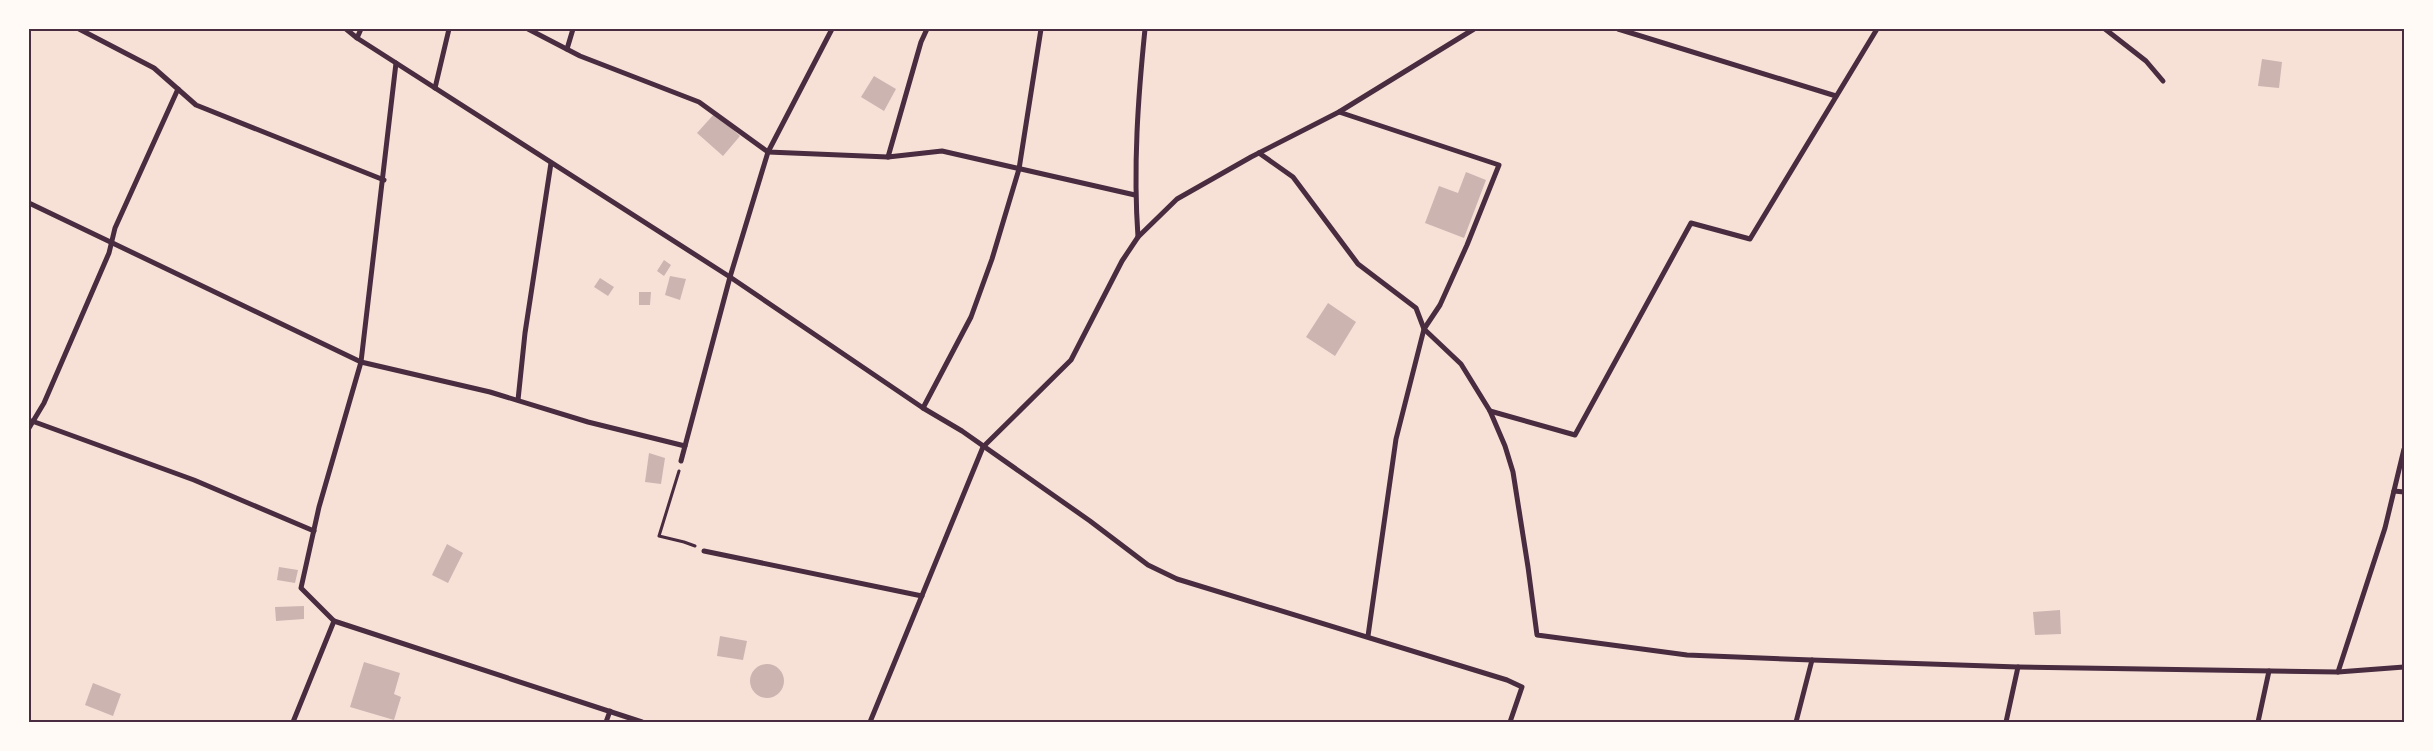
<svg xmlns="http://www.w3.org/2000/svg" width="2433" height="751" font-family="Arial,sans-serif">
  <rect width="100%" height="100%" fill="#f7e1d7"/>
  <g fill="#ccb4b1">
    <polygon points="2262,59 2282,62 2279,88 2258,86"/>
    <polygon points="874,76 896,89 884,111 861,97"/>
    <polygon points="715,113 740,136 723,156 697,133"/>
    <polygon points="1466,172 1486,180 1464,238 1425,223 1439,186 1458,193"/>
    <polygon points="664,260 671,265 664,276 657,271"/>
    <polygon points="670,276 686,279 680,300 665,295"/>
    <polygon points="600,278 614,287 608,296 594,287"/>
    <polygon points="639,292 651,292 650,305 639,305"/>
    <polygon points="1328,303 1356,322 1335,356 1306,337"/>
    <polygon points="649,453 665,458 661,484 645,482"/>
    <polygon points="447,544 463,553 448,583 432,575"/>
    <polygon points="279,567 298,570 295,583 277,580"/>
    <polygon points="304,606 304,619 276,621 275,607"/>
    <polygon points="2060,610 2061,634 2035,635 2033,612"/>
    <polygon points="720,636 747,641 743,660 717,656"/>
    <polygon points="364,662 400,673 394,694 401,697 394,720 350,707"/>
    <circle cx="767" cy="681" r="17"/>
    <polygon points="93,683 121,694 113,716 85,705"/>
  </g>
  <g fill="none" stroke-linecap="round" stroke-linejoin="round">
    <polyline stroke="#4a2c40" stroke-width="3" points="679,471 659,536 684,542 695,546"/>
    <g stroke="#4a2c40" stroke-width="5">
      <polyline points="79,29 154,68 196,105 384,180"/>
      <polyline points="346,29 357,38 730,277 923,408 962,431 1090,521 1148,565 1177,579 1507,680 1522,687 1510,722"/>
      <polyline points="528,29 580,56 699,102 768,152 888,157 942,151 1135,195"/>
      <polyline points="1618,29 1836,96"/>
      <polyline points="2105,29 2146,61 2163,81"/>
      <polyline points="357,38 361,29"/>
      <polyline points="567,49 573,29"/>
      <polyline points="435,88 449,29"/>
      <polyline points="1339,112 1499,165 1467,245 1440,305 1424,329 1396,439 1368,636"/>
      <polyline points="1259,153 1293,177 1358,264 1416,308 1424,329 1461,364 1490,411 1505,446 1513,472 1528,567 1537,635 1687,655 1812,660 2018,667 2338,672 2404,667"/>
      <polyline points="888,157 921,42 927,29"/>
      <polyline points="29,203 361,362 490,392 588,422 685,446"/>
      <path d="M1138,237c-5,-70 0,-139 7,-208"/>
      <polyline points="518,400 525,333 551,163"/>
      <polyline points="923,408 971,317 992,259 1019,169 1041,29"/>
      <polyline points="1490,411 1575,435 1691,223 1750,239 1877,29"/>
      <polyline points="32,421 194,480 314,531"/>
      <polyline points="29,428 44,403 109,253 115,228 178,89"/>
      <polyline points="681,461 730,277 768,152 832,29"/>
      <polyline points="2394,491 2404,492"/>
      <polyline points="704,551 922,596"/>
      <polyline points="334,621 642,722"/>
      <polyline points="2338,672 2385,528 2404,449"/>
      <polyline points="293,722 334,621 301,588 319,507 361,362 396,63"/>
      <polyline points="606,722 610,711"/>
      <polyline points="870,722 983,447 1071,360 1122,261 1138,237 1177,199 1251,157 1339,112 1474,29"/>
      <polyline points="1796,722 1812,660"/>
      <polyline points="2006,722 2018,667"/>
      <polyline points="2258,722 2269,671"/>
    </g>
  </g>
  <rect width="2433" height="751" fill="none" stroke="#fffaf5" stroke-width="60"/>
  <rect x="30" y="30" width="2373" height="691" fill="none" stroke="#4a2c40" stroke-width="2"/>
</svg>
